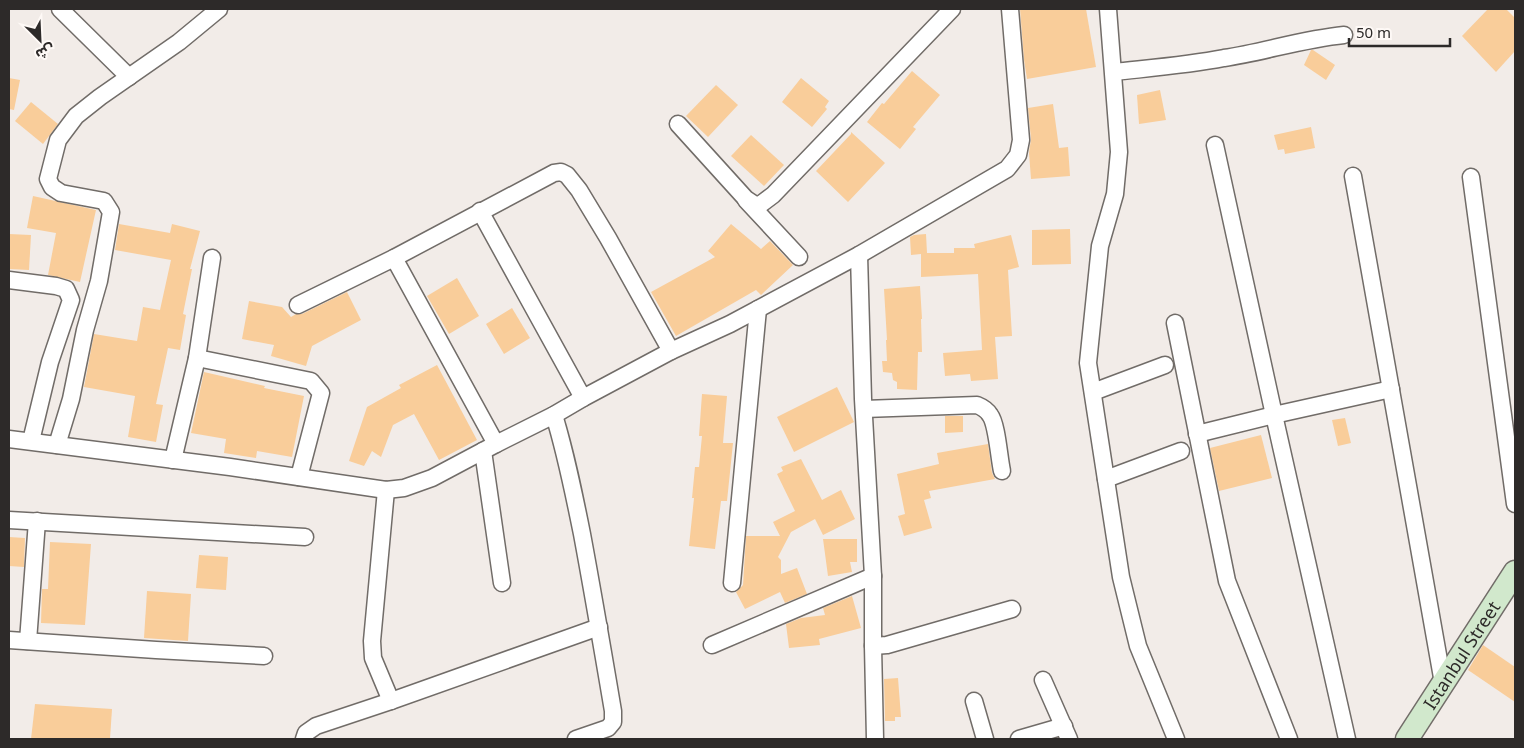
<svg xmlns="http://www.w3.org/2000/svg" width="1524" height="748" font-family="'Noto Sans','Noto Sans Arabic',sans-serif">
  <rect width="100%" height="100%" fill="#f2ece8"/>
  <g fill="#f9cd9a">
    <polygon points="1020,9 1086,9 1096,67 1027,79 1024,60"/>
    <polygon points="1488,9 1506,9 1515,18 1515,51 1496,72 1462,36"/>
    <polygon points="1311,50 1313,50 1335,65 1326,80 1304,65"/>
    <polygon points="912,71 940,95 913,127 916,129 900,149 867,122 882,103 884,104"/>
    <polygon points="9,78 20,80 14,110 9,109"/>
    <polygon points="801,78 829,101 825,107 827,109 812,127 782,102"/>
    <polygon points="716,85 738,105 708,137 686,116"/>
    <polygon points="1160,90 1166,120 1139,124 1137,95"/>
    <polygon points="31,102 58,124 43,144 15,121"/>
    <polygon points="1053,104 1059,148 1068,147 1070,176 1031,179 1029,153 1031,139 1028,108"/>
    <polygon points="1311,127 1315,148 1285,154 1284,149 1278,150 1274,135"/>
    <polygon points="851,132 885,163 848,202 816,171 851,134"/>
    <polygon points="751,135 784,165 764,186 731,156"/>
    <polygon points="33,196 96,210 80,282 48,275 56,233 27,228"/>
    <polygon points="119,224 170,233 172,224 200,231 190,269 192,269 183,314 186,315 180,350 168,348 156,404 163,405 156,442 128,437 135,396 84,387 94,334 137,341 143,307 160,310 171,260 115,250"/>
    <polygon points="731,224 761,249 770,241 793,265 761,295 756,290 676,336 651,292 715,257 708,251"/>
    <polygon points="1070,229 1071,264 1032,265 1032,230"/>
    <polygon points="9,234 31,235 29,270 9,269"/>
    <polygon points="926,234 927,253 954,253 954,248 975,248 974,244 1011,235 1019,267 1008,270 1012,336 995,337 998,379 971,381 970,374 945,376 943,353 982,350 978,274 921,277 921,254 911,255 910,237 914,235"/>
    <polygon points="457,278 479,316 449,334 427,296"/>
    <polygon points="920,286 922,319 921,319 922,352 918,352 917,390 897,389 897,382 893,380 892,373 883,372 882,361 887,361 886,340 887,340 884,289"/>
    <polygon points="347,292 361,320 312,346 306,366 271,356 274,345 242,339 249,301 282,307 291,317 296,314 302,314"/>
    <polygon points="512,308 530,338 504,354 486,324"/>
    <polygon points="437,365 477,440 439,460 414,414 393,425 381,457 372,451 364,466 349,461 367,407 401,388 399,385"/>
    <polygon points="204,372 265,386 264,388 304,396 292,457 257,451 256,458 224,453 226,439 191,433"/>
    <polygon points="837,387 854,422 794,452 777,417"/>
    <polygon points="702,394 727,396 723,443 733,443 727,501 721,501 715,549 689,546 694,498 692,498 695,467 699,467 702,436 699,436"/>
    <polygon points="945,416 963,416 963,432 945,433"/>
    <polygon points="1345,418 1351,443 1338,446 1332,420"/>
    <polygon points="1261,435 1272,478 1219,491 1210,448"/>
    <polygon points="988,444 992,473 995,479 929,491 931,498 924,500 932,528 904,536 898,516 905,514 897,474 939,464 937,453"/>
    <polygon points="801,459 822,500 841,490 855,519 823,535 815,519 791,532 778,557 781,560 781,574 797,568 807,594 785,603 780,592 745,609 736,592 743,585 746,536 780,536 773,522 795,511 777,474 783,471 781,467"/>
    <polygon points="9,537 25,538 24,567 9,566"/>
    <polygon points="823,539 857,539 857,562 850,562 852,572 828,576"/>
    <polygon points="50,542 91,544 85,625 41,623 42,589 48,589"/>
    <polygon points="199,555 228,557 226,590 196,588"/>
    <polygon points="147,591 191,594 188,641 144,638"/>
    <polygon points="852,596 861,628 819,639 820,645 789,648 786,624 801,618 825,615 823,608"/>
    <polygon points="1483,645 1515,667 1515,702 1468,670"/>
    <polygon points="898,678 901,717 895,717 895,721 885,721 884,679"/>
    <polygon points="35,704 112,709 110,739 31,739"/>
  </g>
  <g fill="none" stroke-linecap="round" stroke-linejoin="round">
    <g stroke="#716c68" stroke-width="19">
      <g id="street">
        <polyline points="60,9 129,77"/>
        <polyline points="1108,9 1119,152 1115,194 1100,246 1088,363 1121,577 1138,646 1176,739"/>
        <path d="M1114,72c36,-4 74,-7 110,-14 40,-6 79,-19 120,-23"/>
        <polyline points="678,124 746,199 755,205 761,204 773,195 952,9"/>
        <polyline points="1215,145 1274,415 1347,739"/>
        <polyline points="1353,176 1443,683"/>
        <polyline points="1471,177 1515,504"/>
        <polyline points="746,200 799,257"/>
        <polyline points="480,211 583,398"/>
        <polyline points="859,255 863,399 873,576 873,646 887,645 1012,609"/>
        <polyline points="394,258 496,444"/>
        <polyline points="9,280 56,286 66,289 71,300 50,362 31,441"/>
        <polyline points="298,305 394,258 554,173 561,172 567,175 579,190 608,238 671,351"/>
        <polyline points="1175,323 1227,581 1289,739"/>
        <polyline points="197,358 311,381 321,393 299,477"/>
        <polyline points="1093,392 1165,365"/>
        <path d="M864,409l113,-4c5,2 10,5 13,10 7,9 9,43 12,56"/>
        <path d="M554,415c12,39 20,79 28,119 11,59 21,118 31,177v11l-5,6 -32,11"/>
        <polyline points="1197,434 1274,415 1391,389"/>
        <polyline points="9,439 230,467 386,490 404,488 432,478 496,444 554,415 583,398 671,351 730,324 859,255 1007,169 1018,155 1021,140 1010,9"/>
        <polyline points="57,445 71,399 85,330 99,281 111,212 104,201 61,193 52,187 48,179 58,140 76,116 100,97 179,42 219,9"/>
        <polyline points="483,451 502,583"/>
        <polyline points="173,460 197,358 212,258"/>
        <polyline points="1106,479 1181,451"/>
        <polyline points="386,490 372,641 373,658 391,701"/>
        <polyline points="9,520 305,537"/>
        <polyline points="732,583 758,309"/>
        <polyline points="9,640 156,650 264,656"/>
        <polyline points="28,641 37,521"/>
        <polyline points="712,645 873,576"/>
        <polyline points="873,646 875,739"/>
        <polyline points="1043,680 1069,739"/>
        <polyline points="974,701 985,739"/>
        <polyline points="304,739 306,733 316,726 391,701 599,627"/>
        <polyline points="1019,739 1064,726"/>
      </g>
    </g>
    <g stroke="#716c68" stroke-width="25">
      <g id="secondary">
        <path id="s1" d="M1407,739l108,-167"/>
      </g>
    </g>
    <use href="#street" stroke="#fff" stroke-width="16"/>
    <use href="#secondary" stroke="#d1e8cc" stroke-width="22"/>
  </g>
  <g text-anchor="middle" dominant-baseline="central" stroke-width="5" stroke-linejoin="round" paint-order="stroke">
    <g font-size="18" fill="#2d2a29" stroke="#fef9f6">
      <text stroke="none"><textPath href="#s1" startOffset="100">Istanbul Street</textPath></text>
    </g>
  </g>
  <rect width="1524" height="748" fill="none" stroke="#2d2a29" stroke-width="20"/>
  <g transform="translate(40 40) rotate(156)" stroke="#fef9f6" stroke-width="4" paint-order="stroke">
  <path d="M0-4L9 19L0 12L-9 19Z" fill="#2d2a29"/>
  <text y="-8" font-size="14" font-weight="bold" text-anchor="middle" fill="#2d2a29">ش</text>
  </g>
  <path d="M1349 38v8h101v-8" fill="none" stroke="#2d2a29" stroke-width="2.5"/>
  <text x="1356" y="38" font-size="15" fill="#2d2a29" stroke="#fef9f6" stroke-width="4" paint-order="stroke">50 m</text>
</svg>
